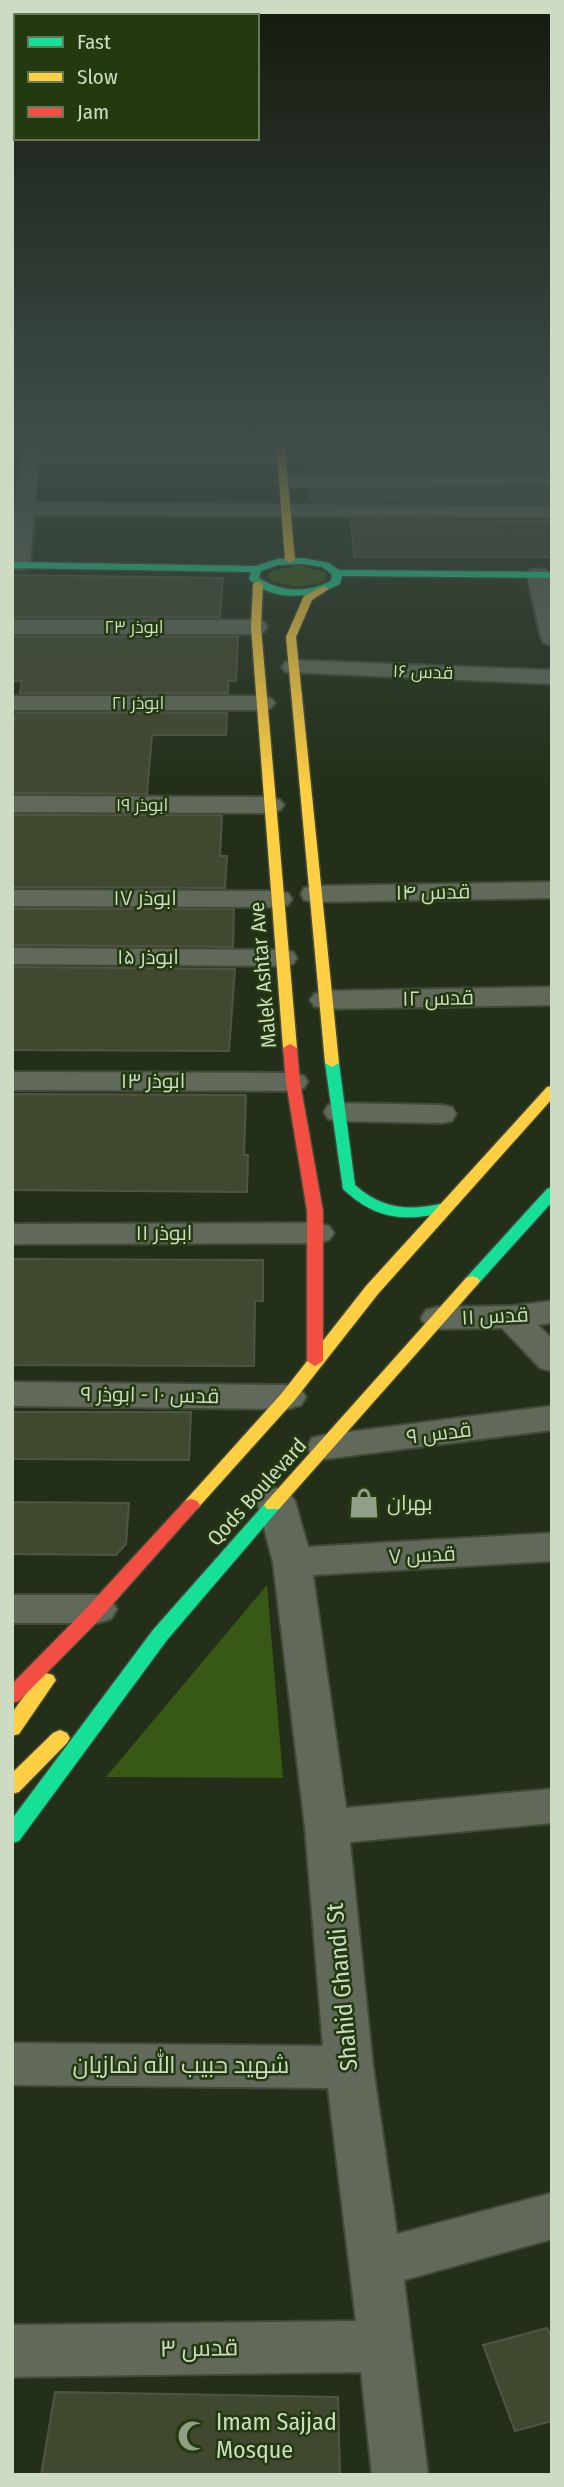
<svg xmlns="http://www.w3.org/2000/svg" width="564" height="2487" font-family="'Fira Sans Condensed',Cairo,sans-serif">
  <rect width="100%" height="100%" fill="#242f19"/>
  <g fill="#385816">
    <path d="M299,565l27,7 -1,9c-20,7 -35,7 -55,-1l-2,-5 3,-4z"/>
    <polygon points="267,1585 283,1778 106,1777"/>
  </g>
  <g fill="#414830" stroke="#505542" stroke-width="2">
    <polygon points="303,440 552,440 552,471 304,472"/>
    <polygon points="552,489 552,503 310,500 310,490"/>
    <polygon points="351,519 552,521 552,557 354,557"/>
    <polygon points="12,575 223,578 220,617 12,617"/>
    <polygon points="12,637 238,637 236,681 228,681 228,693 20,693 22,681 12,681"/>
    <polygon points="16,713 227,713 226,735 152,735 147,794 12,793 12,729"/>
    <polygon points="12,815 222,815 220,856 227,856 225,888 12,887"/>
    <polygon points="12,909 234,909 233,947 12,945"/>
    <polygon points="12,967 235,969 229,1051 12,1050"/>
    <polygon points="12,1094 246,1095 244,1155 248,1155 247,1192 12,1190"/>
    <polygon points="12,1259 263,1260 263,1301 255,1301 254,1366 12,1365"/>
    <polygon points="12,1412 191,1412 189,1460 12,1459"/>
    <polygon points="12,1502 129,1503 126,1544 116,1555 12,1554"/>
    <polygon points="547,2328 552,2339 552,2421 515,2431 483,2345"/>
    <polygon points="55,2392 338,2397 340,2475 41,2475"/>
  </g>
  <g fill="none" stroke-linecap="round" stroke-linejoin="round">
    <g stroke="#404a38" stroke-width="4">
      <g id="street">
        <polygon points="22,440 40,440 39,452 283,452 293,458 283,464 38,464 35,503 552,506 552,518 34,515 30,565 26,569 12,570 12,529"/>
        <polygon points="552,474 552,486 285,487 275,481 285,475"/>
        <path d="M538,569l8,1c12,19 6,53 6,75l-8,-2 -3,-5 -14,-63 3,-5z"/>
        <polygon points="12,620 256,620 264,622 267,627 264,632 256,634 12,634"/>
        <polygon points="293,660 552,670 552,684 285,672 282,667 285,662"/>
        <polygon points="12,696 263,696 271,698 275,703 271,708 263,710 12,710"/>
        <polygon points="12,796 271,797 280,800 284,805 280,810 271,813 12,812"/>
        <polygon points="552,882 552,898 314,902 304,900 301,894 304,888 314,886"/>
        <polygon points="12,890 278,891 288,893 292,899 288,905 278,907 12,906"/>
        <polygon points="12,948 283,950 293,952 297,958 293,964 283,966 12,964"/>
        <polygon points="552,987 552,1005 324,1009 314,1006 310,1000 314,994 324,991"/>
        <polygon points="12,1072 293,1073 304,1076 308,1082 304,1088 293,1091 12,1090"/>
        <polygon points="339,1103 441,1105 452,1107 456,1114 452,1121 441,1123 339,1121 328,1119 324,1112 328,1105"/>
        <polygon points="317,1223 329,1226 334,1233 329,1240 317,1243 12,1244 12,1224"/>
        <polygon points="552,1301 552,1323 538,1325 552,1339 552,1371 540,1368 502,1328 438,1329 426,1326 421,1318 426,1310 438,1307 511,1306"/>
        <polygon points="12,1382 288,1385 301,1389 306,1397 301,1405 288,1409 12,1406"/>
        <polygon points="552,1406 552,1430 325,1459 312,1456 307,1447 312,1438 325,1435"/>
        <polygon points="276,1488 289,1492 295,1501 308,1547 552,1533 552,1561 313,1575 346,1808 552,1789 552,1823 350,1842 373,2067 397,2234 552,2193 552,2239 404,2280 428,2475 372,2475 361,2372 12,2377 12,2325 356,2321 328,2088 12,2085 12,2043 323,2046 305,1827 273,1562 257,1501 263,1492"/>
        <polygon points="12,1595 97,1595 111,1599 117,1609 111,1619 97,1623 12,1623"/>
      </g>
    </g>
    <g stroke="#404a38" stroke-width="3">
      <g id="fast">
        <path d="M303,558l26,5 10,7 213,2v6l-210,-2 -2,8c-29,14 -66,19 -91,-5l2,-7 -239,-4v-6l244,4 21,-7zM303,564l19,3 10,7 -1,7c-24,12 -48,12 -72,-3l2,-7 17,-6z"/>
        <path d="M332,1059l7,4 16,122c28,25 54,26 90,18l8,5 -3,3c-43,11 -73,10 -107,-22l-18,-126z"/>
        <polygon points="552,1187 552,1202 478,1284 466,1284 464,1281 466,1278 547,1189"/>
        <polygon points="273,1499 279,1501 282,1505 279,1509 167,1640 19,1841 12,1843 12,1819 153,1630 267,1501"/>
      </g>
    </g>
    <g stroke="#404a38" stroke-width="3">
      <g id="slow">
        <polygon points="276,440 284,440 295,560 290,563 285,560"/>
        <polygon points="258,581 263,584 261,627 297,1048 290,1052 283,1048 251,627 253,584"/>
        <polygon points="324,586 329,589 312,600 296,637 339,1063 332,1067 325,1063 286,637 304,596"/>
        <polygon points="552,1086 552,1099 378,1294 294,1401 197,1509 185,1509 182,1505 185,1501 282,1393 366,1286 547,1087"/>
        <polygon points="472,1276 478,1278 480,1281 478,1284 279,1509 267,1509 264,1505 267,1501 466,1278"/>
        <polygon points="46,1673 53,1675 56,1680 19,1734 12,1736 12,1713 39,1675"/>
        <polygon points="60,1730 67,1733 70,1738 67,1743 19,1792 12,1794 12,1773 53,1733"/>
      </g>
    </g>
    <g stroke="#404a38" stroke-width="3">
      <g id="jam">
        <polygon points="290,1044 297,1048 300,1082 323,1211 323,1361 315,1366 307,1361 307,1211 286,1082 283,1048"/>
        <polygon points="191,1499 197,1501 200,1505 197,1509 96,1623 19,1701 12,1703 12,1684 82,1613 185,1501"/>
      </g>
    </g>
    <use href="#street" fill="#616a5a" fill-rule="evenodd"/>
    <use href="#fast" fill="#16e098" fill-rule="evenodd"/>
    <use href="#slow" fill="#ffcf43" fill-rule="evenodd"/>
    <use href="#jam" fill="#f24e42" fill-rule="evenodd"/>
  </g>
  <linearGradient id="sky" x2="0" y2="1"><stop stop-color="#141a0e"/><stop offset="0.56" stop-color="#3f4d49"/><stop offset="1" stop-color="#3f4d49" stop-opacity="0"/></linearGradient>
  <rect width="564" height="788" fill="url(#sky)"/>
  <defs>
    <g id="shop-bare" transform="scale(2.415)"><path d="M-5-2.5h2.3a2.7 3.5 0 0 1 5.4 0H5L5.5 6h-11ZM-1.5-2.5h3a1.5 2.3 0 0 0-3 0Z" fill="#929f88" stroke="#23390f" stroke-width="2.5" paint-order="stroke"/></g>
    <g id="mosque-bare" transform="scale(2.415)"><path d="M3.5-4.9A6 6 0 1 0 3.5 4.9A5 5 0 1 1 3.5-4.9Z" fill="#929f88" stroke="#23390f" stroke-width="2.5" paint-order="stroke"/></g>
  </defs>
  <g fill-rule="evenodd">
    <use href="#shop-bare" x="364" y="1503"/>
    <use href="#mosque-bare" x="193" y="2436"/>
  </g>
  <g text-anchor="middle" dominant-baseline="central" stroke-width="5" stroke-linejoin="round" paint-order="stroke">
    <g font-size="18" fill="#cddbc3" stroke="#23390f">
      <text x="134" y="627">ابوذر ۲۳</text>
      <text transform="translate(423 672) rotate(2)">قدس ۱۶</text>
      <text x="138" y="703">ابوذر ۲۱</text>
      <text x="142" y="805">ابوذر ۱۹</text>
    </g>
    <g font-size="21" fill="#cddbc3" stroke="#23390f">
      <text transform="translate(433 892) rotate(-1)">قدس ۱۴</text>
      <text x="145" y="898">ابوذر ۱۷</text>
      <text x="148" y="957">ابوذر ۱۵</text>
      <text transform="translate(263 975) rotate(-95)">Malek Ashtar Ave</text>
      <text transform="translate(438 998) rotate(-1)">قدس ۱۲</text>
      <text x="153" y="1081">ابوذر ۱۳</text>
      <text x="164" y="1233">ابوذر ۱۱</text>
      <text transform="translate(495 1316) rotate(-3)">قدس ۱۱</text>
      <text transform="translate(150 1395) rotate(1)">قدس ۱۰ - ابوذر ۹</text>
      <text transform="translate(439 1433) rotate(-7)">قدس ۹</text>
      <text transform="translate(257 1492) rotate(-48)">Qods Boulevard</text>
      <text transform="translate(422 1555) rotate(-3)">قدس ۷</text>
    </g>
    <g font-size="21" fill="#cddbc3" stroke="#23390f" text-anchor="start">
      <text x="387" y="1503">بهران</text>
    </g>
    <g font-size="24" fill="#cddbc3" stroke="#23390f">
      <text transform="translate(342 1987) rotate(-95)">Shahid Ghandi St</text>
      <text x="181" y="2065">شهید حبیب الله نمازیان</text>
      <text transform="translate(199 2348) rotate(-1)">قدس ۳</text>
    </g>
    <g font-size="24" fill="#cddbc3" stroke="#23390f" text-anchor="start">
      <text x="216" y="2422">Imam Sajjad<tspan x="216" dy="28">Mosque</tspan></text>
    </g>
  </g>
  <rect width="564" height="2487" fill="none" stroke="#cddbc3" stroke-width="28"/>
  <rect x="14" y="14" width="245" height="126" fill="#23390f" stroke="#677a57" stroke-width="2"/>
  <rect x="28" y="37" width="35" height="10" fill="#16e098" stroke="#677a57" stroke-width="2"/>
  <text x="77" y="49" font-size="21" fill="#cddbc3">Fast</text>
  <rect x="28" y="72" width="35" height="10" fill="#ffcf43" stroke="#677a57" stroke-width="2"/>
  <text x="77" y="84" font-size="21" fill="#cddbc3">Slow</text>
  <rect x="28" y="107" width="35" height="10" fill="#f24e42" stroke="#677a57" stroke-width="2"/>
  <text x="77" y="119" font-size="21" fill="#cddbc3">Jam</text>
</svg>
